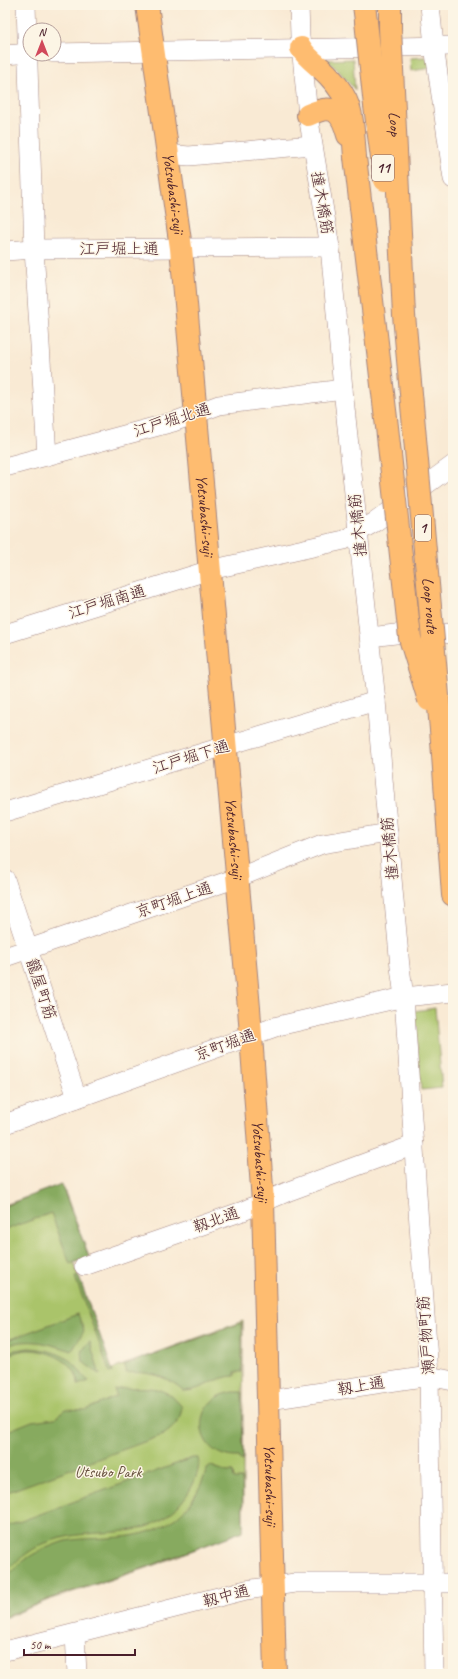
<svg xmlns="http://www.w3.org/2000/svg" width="458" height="1679" font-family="Caveat,'Klee One',sans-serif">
  <rect width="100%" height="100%" fill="#fcf5e5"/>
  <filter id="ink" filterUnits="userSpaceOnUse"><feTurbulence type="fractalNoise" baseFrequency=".025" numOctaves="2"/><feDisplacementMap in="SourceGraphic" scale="8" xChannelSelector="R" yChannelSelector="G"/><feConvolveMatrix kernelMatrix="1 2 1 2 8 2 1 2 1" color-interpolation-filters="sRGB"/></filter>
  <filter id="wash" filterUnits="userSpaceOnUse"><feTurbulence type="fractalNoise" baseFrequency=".012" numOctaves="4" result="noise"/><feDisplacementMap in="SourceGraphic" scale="16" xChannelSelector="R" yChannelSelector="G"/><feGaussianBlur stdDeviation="0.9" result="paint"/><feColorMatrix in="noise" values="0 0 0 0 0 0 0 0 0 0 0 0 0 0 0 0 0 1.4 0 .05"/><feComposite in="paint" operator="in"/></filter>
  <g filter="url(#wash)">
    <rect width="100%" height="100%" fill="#f9ead4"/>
    <g fill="#aac46a" stroke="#7a724a">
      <polygon points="424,57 431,60 432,68 411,71 410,58"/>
      <polygon points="353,59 355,90 337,69 326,60"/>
      <polygon points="435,1008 442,1088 421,1090 414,1011"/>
      <polygon points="62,1184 89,1257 74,1263 112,1369 243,1321 243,1531 144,1569 51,1599 5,1618 5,1205"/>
    </g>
    <g fill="#87aa5e" stroke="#686444">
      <polygon points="61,1184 89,1257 70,1264 51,1213 5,1230 5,1206"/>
      <polygon points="78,1275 113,1372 110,1373 75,1277"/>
      <path d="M78,1314l6,17 -12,20c-22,-7 -45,-15 -67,-4v-6z"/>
      <path d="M242,1323v49h-7v4c-19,0 -32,15 -51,15 -17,-15 -35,-20 -58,-18l-2,-8z"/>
      <polygon points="89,1342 90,1342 100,1375 83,1362 82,1351"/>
      <path d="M29,1348c16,1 34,5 45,16 6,6 8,12 15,17l-11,4c1,-22 -29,-35 -49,-35 -8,0 -16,3 -24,6v-2l10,-4z"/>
      <path d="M126,1388c26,-1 39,-2 56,19 -2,14 -7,20 -19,28l-158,58v-61l27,-11 23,-3 11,-9 19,1 32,-14 -3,-6z"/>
      <path d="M234,1392h8l1,68h-3l-1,-3c-46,2 -52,-59 -5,-65z"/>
      <path d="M192,1458h6c3,9 -3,23 -8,32 -36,59 -86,33 -139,51 -19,6 -31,18 -46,30v-44z"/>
      <path d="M211,1466l17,6h5l1,7h8l1,52 -99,37 -93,30 -46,19v-40c8,-6 15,-14 24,-20 9,-6 22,-11 33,-15 15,-4 31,-3 46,-4 52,-2 82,-19 99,-69z"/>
    </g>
  </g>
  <g filter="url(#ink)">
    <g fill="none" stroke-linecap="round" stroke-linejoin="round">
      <g stroke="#a28480" stroke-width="20">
        <g id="minor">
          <polyline points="26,5 34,249 47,456"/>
          <polyline points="299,5 300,36 308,115 330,247 343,389 376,701 400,967 404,997 429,1376 434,1674"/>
          <polyline points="430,5 434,46 453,179"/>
          <polyline points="54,53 453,46"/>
          <polyline points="5,55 30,53"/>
          <polyline points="167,154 189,156 312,145"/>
          <polyline points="5,251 34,249 330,247"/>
          <polyline points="5,467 173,422 219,405 343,389"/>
          <polyline points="5,634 210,570 344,540 375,522 453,465"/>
          <polyline points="370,637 421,631 453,634"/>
          <polyline points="5,812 376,701"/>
          <polyline points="5,879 77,1098"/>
          <polyline points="5,957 237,878 322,844 388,833"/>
          <polyline points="5,1124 278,1026 404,997 453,992"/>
          <polyline points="84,1266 243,1211 289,1191 414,1145"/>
          <polyline points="269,1400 429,1376 453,1381"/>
          <polyline points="75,1634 77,1674"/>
          <polyline points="5,1651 246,1590 295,1583 453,1583"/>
        </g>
      </g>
      <g stroke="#a28480" stroke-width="24">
        <g id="major">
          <path id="s1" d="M147,5l34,243 68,760 14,194 12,472"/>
        </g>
      </g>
      <g stroke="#a28480" stroke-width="24">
        <g id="highway">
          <polyline points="364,5 366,21"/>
          <polyline points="390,5 390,28"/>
          <path d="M301,48c7,12 19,18 28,28 26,28 23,45 26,81"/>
          <path d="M308,115c25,-12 33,-5 40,20"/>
          <polyline points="442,741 453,895"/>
        </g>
      </g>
      <use href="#minor" stroke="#fff" stroke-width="19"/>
      <use href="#major" stroke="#febc70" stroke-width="22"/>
      <use href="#highway" stroke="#febc70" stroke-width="22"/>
      <g stroke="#a28480" stroke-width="24" stroke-linecap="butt">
        <g id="highway-bridge">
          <polyline points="366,21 375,106 385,180"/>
          <path id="s2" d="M390,28l14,287 38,426"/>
          <polyline points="355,157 387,427 410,638 429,700"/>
        </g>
      </g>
      <use href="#highway-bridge" stroke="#febc70" stroke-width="22"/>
    </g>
  </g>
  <g text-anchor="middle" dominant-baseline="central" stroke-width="3" stroke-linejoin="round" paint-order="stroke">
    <g fill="#fcf5e5" stroke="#7f5f63" stroke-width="1">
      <rect x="372" y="155" width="22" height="26" rx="3"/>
      <rect x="415" y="515" width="16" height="26" rx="3"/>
    </g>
    <g font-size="15" font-weight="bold" fill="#4a1f2b">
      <text x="383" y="168">11</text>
      <text x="423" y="528">1</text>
    </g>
    <g font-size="16" fill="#4a1f2b" stroke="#fcf5e5">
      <text stroke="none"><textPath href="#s2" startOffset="96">Loop</textPath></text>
      <text stroke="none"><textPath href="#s1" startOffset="190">Yotsubashi-suji</textPath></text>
      <text transform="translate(322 203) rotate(80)">撞木橋筋</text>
      <text x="119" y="249">江戸堀上通</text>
      <text transform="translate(172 420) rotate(-17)">江戸堀北通</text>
      <text stroke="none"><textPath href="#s1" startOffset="514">Yotsubashi-suji</textPath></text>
      <text transform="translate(358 525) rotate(-96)">撞木橋筋</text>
      <text transform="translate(107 602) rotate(-17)">江戸堀南通</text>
      <text stroke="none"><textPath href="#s2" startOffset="579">Loop route</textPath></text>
      <text transform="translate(191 757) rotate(-17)">江戸堀下通</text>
      <text stroke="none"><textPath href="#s1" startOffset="838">Yotsubashi-suji</textPath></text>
      <text transform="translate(390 848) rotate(-95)">撞木橋筋</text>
      <text transform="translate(174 900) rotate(-19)">京町堀上通</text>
      <text transform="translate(41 989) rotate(72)">籠屋町筋</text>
      <text transform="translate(225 1045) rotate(-20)">京町堀通</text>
      <text stroke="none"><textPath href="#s1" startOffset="1162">Yotsubashi-suji</textPath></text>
      <text transform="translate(216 1220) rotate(-19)">靱北通</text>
      <text transform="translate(426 1335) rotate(-94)">瀬戸物町筋</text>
      <text transform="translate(361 1386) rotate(-9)">靱上通</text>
      <text stroke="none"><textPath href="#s1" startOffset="1486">Yotsubashi-suji</textPath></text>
      <text transform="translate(226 1596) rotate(-14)">靱中通</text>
    </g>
    <g font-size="16" fill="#67513e" stroke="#fcf5e5">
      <text x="108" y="1472">Utsubo Park</text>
    </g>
  </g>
  <rect width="458" height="1679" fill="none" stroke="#fcf5e5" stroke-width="20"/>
  <g transform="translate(42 42)"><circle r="19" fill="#fcf5e5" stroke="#b59f9b"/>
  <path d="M0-3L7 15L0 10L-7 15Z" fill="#d1495b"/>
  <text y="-6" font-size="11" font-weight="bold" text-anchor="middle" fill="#4a1f2b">N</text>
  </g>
  <path d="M24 1649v6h111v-6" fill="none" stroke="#4a1f2b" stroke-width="2"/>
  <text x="30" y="1649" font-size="12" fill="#4a1f2b" stroke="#fcf5e5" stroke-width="3" paint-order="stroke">50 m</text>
</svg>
